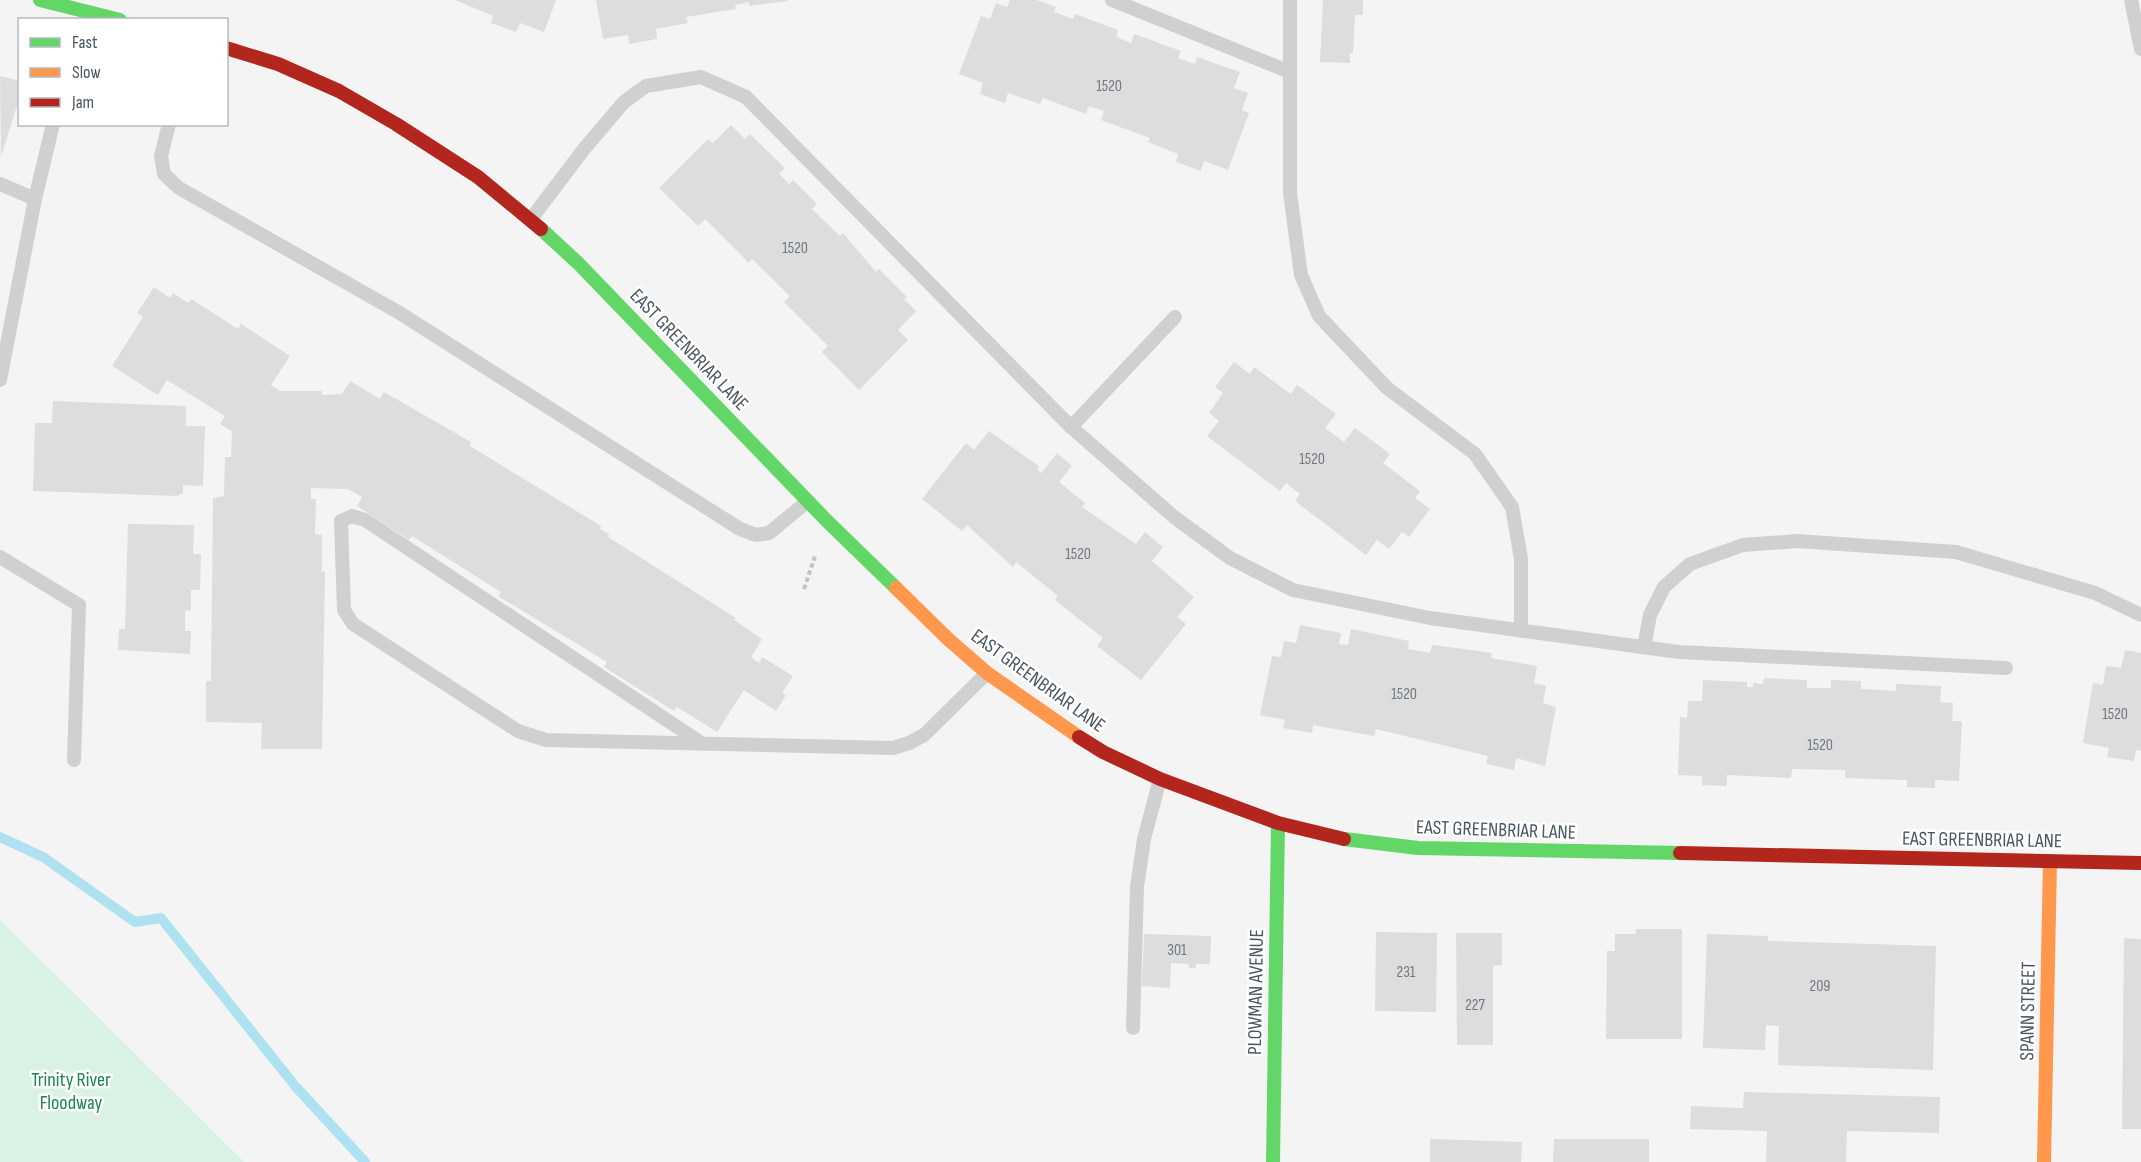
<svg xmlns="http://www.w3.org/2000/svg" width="2141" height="1162" font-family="'Sofia Sans Condensed',sans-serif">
  <rect width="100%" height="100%" fill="#f4f4f4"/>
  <polygon fill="#d9f2e3" points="0,920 244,1162 0,1162"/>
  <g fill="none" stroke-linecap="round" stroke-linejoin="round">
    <polyline stroke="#aee2f0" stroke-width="10" points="0,837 43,857 135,922 161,918 296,1087 365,1162"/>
  </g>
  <g fill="#ddddde">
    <polygon points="455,0 556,0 544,32 520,23 516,32 491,23 493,16"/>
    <polygon points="596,0 787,0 788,1 749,6 749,2 735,5 736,9 686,17 688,23 656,29 657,39 629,44 628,35 603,39"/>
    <polygon points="1010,0 1037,0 1056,7 1054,12 1073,19 1075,14 1118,30 1116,37 1131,43 1134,34 1181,51 1178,58 1195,64 1197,57 1240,72 1234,88 1248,93 1242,110 1249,113 1228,170 1204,161 1201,171 1176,162 1178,154 1148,142 1150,138 1101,120 1104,111 1089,106 1086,114 1043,98 1040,104 1008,93 1005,103 980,94 983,83 959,74 981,16 990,19 996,3 1007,7"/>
    <polygon points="1323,0 1363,0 1363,15 1355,15 1353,53 1350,53 1350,63 1320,62"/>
    <polygon points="0,76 20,81 20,96 1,157"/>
    <polygon points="731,125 745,139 750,134 785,168 779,174 789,184 793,180 817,204 812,209 840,236 843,233 876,272 879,269 907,297 904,299 916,311 898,330 908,340 859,390 822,352 828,346 784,302 790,296 752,259 749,263 705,219 698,226 659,188 708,139 713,143"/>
    <polygon points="154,287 170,298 173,293 188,303 191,299 238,329 241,324 290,356 271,385 280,391 322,391 322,395 342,394 350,381 380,399 384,392 471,442 470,446 601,526 600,529 609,534 608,537 736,618 734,620 762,639 751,657 759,663 762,657 793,676 782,693 786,695 776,711 744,690 717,732 677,707 674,711 604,667 607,662 498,596 501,592 412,536 409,540 357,506 362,497 348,489 311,488 311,499 316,499 315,534 322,535 322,572 325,571 322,749 261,749 262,723 206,722 206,681 211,681 213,498 224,496 225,457 231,457 232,431 220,424 225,416 167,380 158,395 112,366 143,317 137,313"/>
    <polygon points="1234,362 1250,374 1254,367 1291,394 1297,385 1336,414 1325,428 1344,442 1355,428 1390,454 1383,463 1420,491 1415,498 1430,509 1409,537 1402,532 1389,549 1377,540 1366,555 1295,501 1300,494 1286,483 1280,491 1207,436 1219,421 1209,413 1223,393 1215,387"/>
    <polygon points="53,401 186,406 186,426 205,426 203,486 183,485 183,493 177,496 33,491 35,423 52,423"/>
    <polygon points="989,431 1039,466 1037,469 1041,473 1057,453 1072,466 1059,482 1085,503 1082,507 1136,544 1145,532 1163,547 1152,561 1194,597 1177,617 1186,624 1141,680 1097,646 1103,638 1055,600 1058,596 1016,562 1013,567 967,525 962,531 922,499 966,443 974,450"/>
    <polygon points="128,524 194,525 193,554 201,554 200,590 191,590 191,611 185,610 185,631 191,631 190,654 118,650 119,629 125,629"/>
    <polygon points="1300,625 1341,633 1339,644 1348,645 1351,629 1409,641 1408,649 1430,653 1432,645 1479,651 1492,653 1491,658 1537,666 1534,683 1546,686 1543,703 1556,707 1545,766 1516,758 1514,770 1486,764 1488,756 1376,729 1374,736 1313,725 1312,733 1283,728 1285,720 1260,715 1272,656 1281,657 1284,641 1296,643"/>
    <polygon points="2125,650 2141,653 2141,751 2136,750 2134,761 2107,757 2109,748 2083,743 2093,683 2103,685 2106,666 2121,668"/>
    <polygon points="1764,678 1807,680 1807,688 1831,688 1831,680 1861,681 1861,689 1896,691 1896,684 1941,686 1940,702 1953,703 1952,721 1962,721 1959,781 1935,780 1935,788 1907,787 1907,780 1845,778 1845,770 1792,769 1791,778 1727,775 1727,786 1702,785 1702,776 1678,775 1680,717 1687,718 1688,701 1702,701 1703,680 1747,682 1747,687 1753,687 1753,683 1763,684"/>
    <polygon points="1636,929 1682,929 1682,1039 1606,1039 1607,951 1615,951 1615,934 1636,934"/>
    <polygon points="1376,932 1437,933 1436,1012 1375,1011"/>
    <polygon points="1456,933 1502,933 1502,965 1493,966 1493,1045 1457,1045"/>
    <polygon points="1144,934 1211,936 1210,964 1196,964 1196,968 1189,968 1189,964 1171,963 1170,988 1142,986"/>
    <polygon points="1707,934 1768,936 1768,941 1936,946 1933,1070 1778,1065 1779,1026 1766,1025 1765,1050 1703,1048"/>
    <polygon points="2124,938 2141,939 2141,1129 2122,1129"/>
    <polygon points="1744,1092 1940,1097 1939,1133 1847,1131 1846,1162 1766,1162 1767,1131 1690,1129 1691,1106 1743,1108"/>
    <polygon points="1430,1139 1522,1142 1521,1162 1430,1162"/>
    <polygon points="1554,1139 1649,1139 1649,1162 1553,1162"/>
  </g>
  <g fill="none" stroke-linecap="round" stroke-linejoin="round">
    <polyline stroke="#bcc7c4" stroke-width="4" stroke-dasharray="4.5 3" stroke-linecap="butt" points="804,589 815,556"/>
    <g stroke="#ced0d2" stroke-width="14">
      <polyline points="1112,0 1290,72"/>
      <polyline points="1290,0 1290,193 1301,275 1319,316 1387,388 1475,454 1512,507 1521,559 1521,631"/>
      <polyline points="2131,0 2141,49"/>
      <polyline points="169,124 161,156 164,174 179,188 398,312 740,529 756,535 769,533 808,501"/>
      <polyline points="0,184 35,199"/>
      <polyline points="531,219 584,149 624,102 646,86 701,77 746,97 1071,427 1174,517 1230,558 1293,590 1430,618 1679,652 2006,668"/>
      <polyline points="0,380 35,199 53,124"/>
      <polyline points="1071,427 1175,317"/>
      <polyline points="0,557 79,605 74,760"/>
      <polyline points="1644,647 1650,615 1664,587 1690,564 1743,545 1797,541 1956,552 2095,593 2141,615"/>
      <polyline points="703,744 365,520 352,516 341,521 344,610 353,624 518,731 546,740 893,748 909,743 924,735 987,673"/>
      <polyline points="1133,1028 1137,887 1144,839 1160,779"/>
    </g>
    <g stroke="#63d668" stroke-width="14">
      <polyline points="40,0 120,20"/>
      <polyline points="541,229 578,263 827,521 896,588"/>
      <polyline points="1344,839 1418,848 1680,853"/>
      <polyline points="1273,1162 1278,823"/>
    </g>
    <g stroke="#ff974d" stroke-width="14">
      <polyline points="896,588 948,639 987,673 1079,737"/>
      <polyline points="2044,1162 2050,861"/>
    </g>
    <g stroke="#b3261e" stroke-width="14">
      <polyline points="226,48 278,64 339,91 396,124 478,177 541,229"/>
      <polyline points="1079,737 1103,752 1160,779 1278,823 1344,839"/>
      <polyline points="1680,853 2141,863"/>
    </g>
  </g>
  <g text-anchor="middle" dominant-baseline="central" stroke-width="5" stroke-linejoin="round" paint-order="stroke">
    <g font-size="16" fill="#707881">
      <text x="1109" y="86">1520</text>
      <text x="795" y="248">1520</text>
      <text x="1312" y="459">1520</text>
      <text x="1078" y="554">1520</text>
      <text x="1404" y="694">1520</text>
      <text x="2115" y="714">1520</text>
      <text x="1820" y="745">1520</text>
      <text x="1177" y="950">301</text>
      <text x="1406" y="972">231</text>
      <text x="1820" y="986">209</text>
      <text x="1475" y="1005">227</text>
    </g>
    <g font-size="20" fill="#4a5661" stroke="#fff">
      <text transform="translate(689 350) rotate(46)">EAST GREENBRIAR LANE</text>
      <text transform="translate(1038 681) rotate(36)">EAST GREENBRIAR LANE</text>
      <text transform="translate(1496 830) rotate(2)">EAST GREENBRIAR LANE</text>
      <text transform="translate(1982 840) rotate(1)">EAST GREENBRIAR LANE</text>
      <text transform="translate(1256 992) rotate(-89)">PLOWMAN AVENUE</text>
      <text transform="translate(2028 1011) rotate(-89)">SPANN STREET</text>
    </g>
    <g font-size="20" fill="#17864f" stroke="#fff">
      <text x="71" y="1080">Trinity River<tspan x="71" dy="23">Floodway</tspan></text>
    </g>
  </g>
  <rect x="18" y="18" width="210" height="108" fill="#ffffff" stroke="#b7bbc0" stroke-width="1.5"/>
  <rect x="30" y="38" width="30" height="9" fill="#63d668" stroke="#b7bbc0" stroke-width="1.5"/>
  <text x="72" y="48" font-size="18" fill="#4a5661">Fast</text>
  <rect x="30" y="68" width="30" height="9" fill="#ff974d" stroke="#b7bbc0" stroke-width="1.5"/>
  <text x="72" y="78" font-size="18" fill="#4a5661">Slow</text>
  <rect x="30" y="98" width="30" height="9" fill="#b3261e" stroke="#b7bbc0" stroke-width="1.5"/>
  <text x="72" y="108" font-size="18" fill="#4a5661">Jam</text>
</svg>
